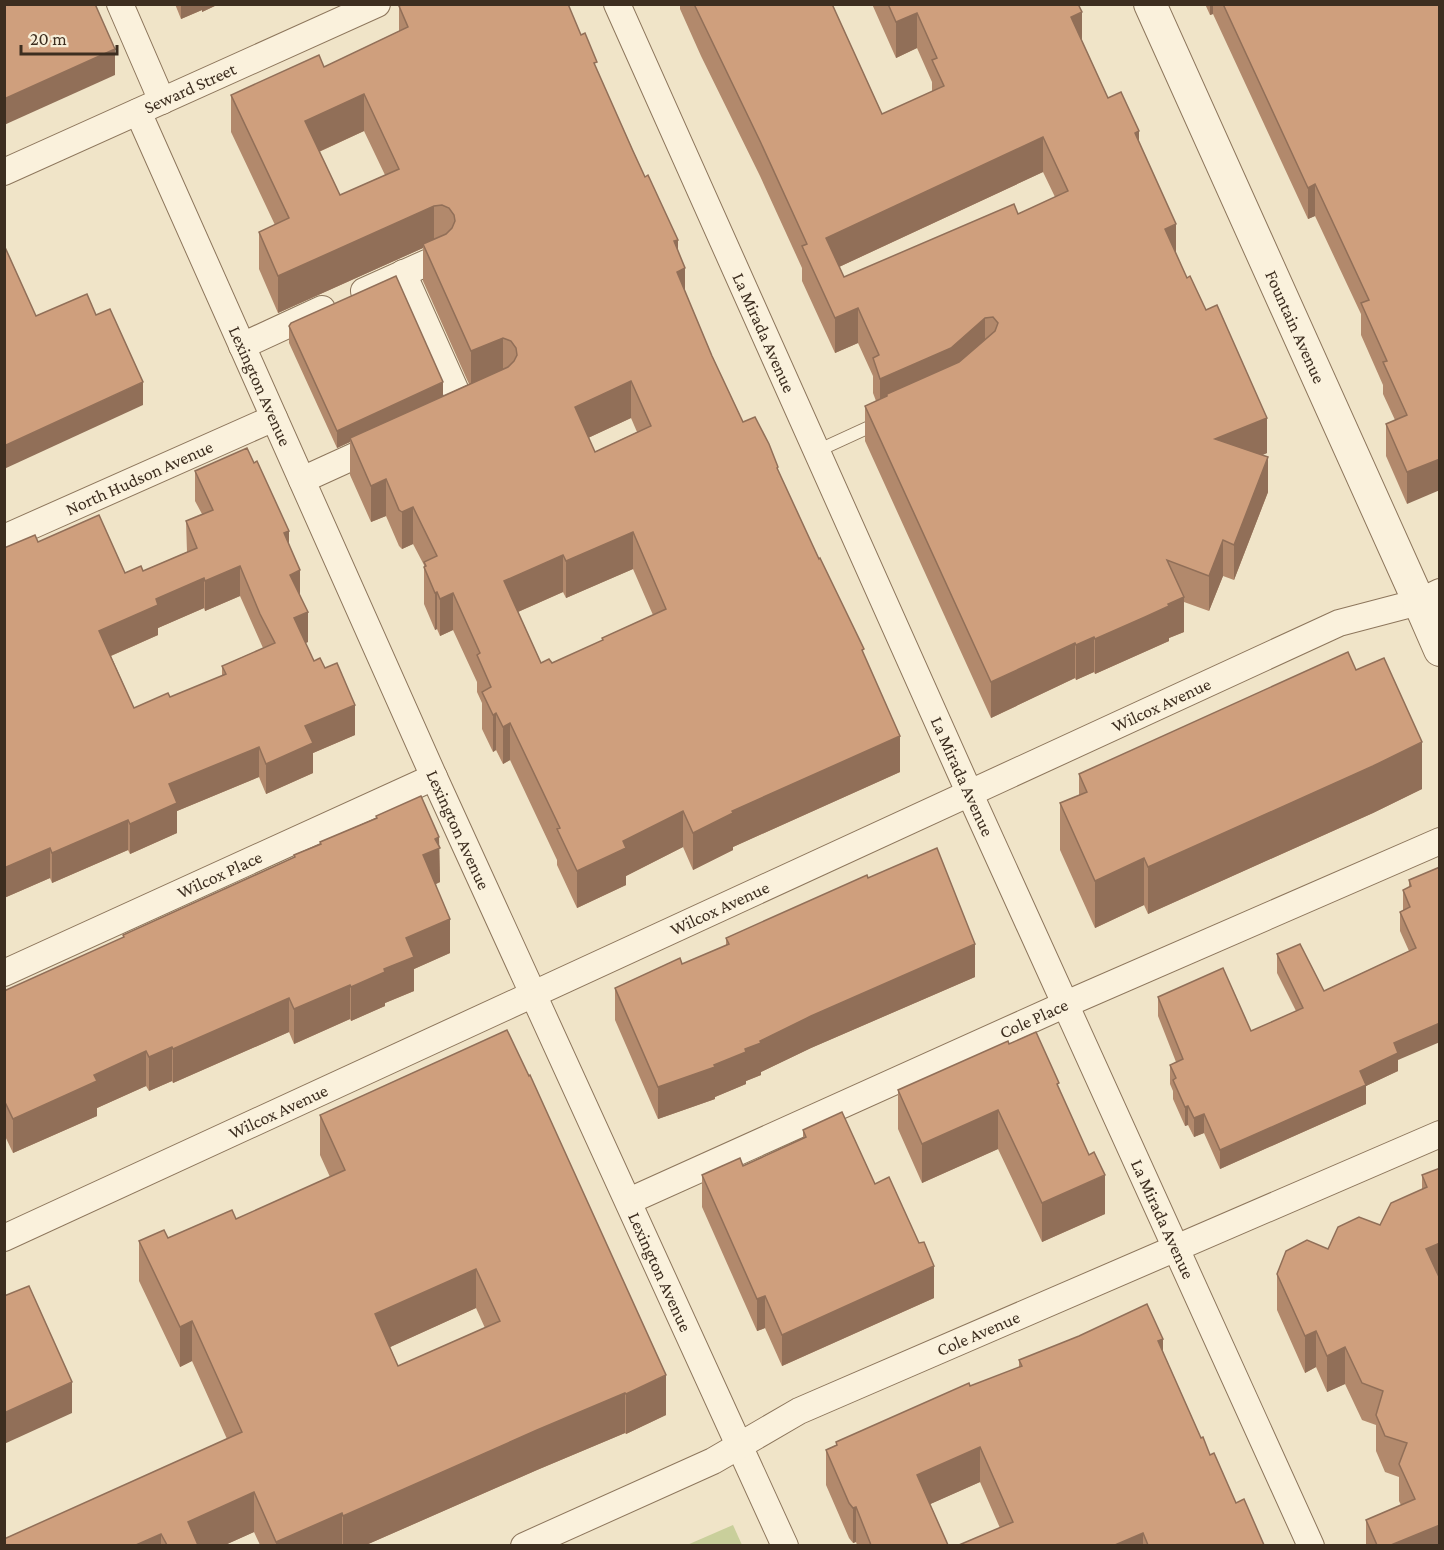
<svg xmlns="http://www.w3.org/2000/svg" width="1444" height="1550" font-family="'Crimson Pro',serif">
  <rect width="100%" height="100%" fill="#f0e4c8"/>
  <polygon fill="#c9cf9b" points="733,1525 742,1545 687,1545"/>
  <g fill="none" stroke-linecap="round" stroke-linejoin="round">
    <g stroke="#8d765c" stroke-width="14">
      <polyline id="service" points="817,451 878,423"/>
    </g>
    <g stroke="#8d765c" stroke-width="28">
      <g id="minor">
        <polyline points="120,4 162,101"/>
        <path id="s1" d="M617,4l352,788 342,754"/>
        <path id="s2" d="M138,112l296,665 351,769"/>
        <path id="s3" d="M4,172l373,-168"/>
        <polyline points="403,273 463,407"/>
        <polyline points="364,291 440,257"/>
        <polyline points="242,346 322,309"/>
        <polyline points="302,480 381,444"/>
        <path id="s4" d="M4,538l270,-120"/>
        <path id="s5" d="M4,973l430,-196"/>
        <path id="s6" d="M629,1201l437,-197 374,-163"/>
        <path id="s7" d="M4,1238l1335,-615 80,-21 21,-10"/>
        <path id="s8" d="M524,1546l189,-85 86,-50 641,-277"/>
      </g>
    </g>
    <g stroke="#8d765c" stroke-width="34">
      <g id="tertiary">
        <path id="s9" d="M1150,4l269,598 21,48"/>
      </g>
    </g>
    <use href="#service" stroke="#faf1dc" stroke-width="12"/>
    <use href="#minor" stroke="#faf1dc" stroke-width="26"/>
    <use href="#tertiary" stroke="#faf1dc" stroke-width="32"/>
  </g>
  <g fill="#b2896c" fill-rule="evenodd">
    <polygon points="175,4 219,4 202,12 202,10 181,19"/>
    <path d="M680,4h152l50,110 50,-22v-10l-15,-34 -21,10 -24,-54h206l4,37 26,57 31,44 37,112 91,199 -5,2 6,37 -34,88 -11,-4 -14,35 -25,-9v30l-15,6v3l-74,33 -1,-2 -18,8 -1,-2 -84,40 -126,-277v-35l11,-5 -3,-8v-17l-15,-33 -23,10 -33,-72v-13l-42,-92 -59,-120 -21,-47zM1043,172l12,25 -37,17 -174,63 -5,-10z"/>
    <polygon points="1205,4 1440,4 1407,504 1386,456 1386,424 1395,420 1383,394 1383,385 1361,335 1361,314 1315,216 1308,219 1213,14 1210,15"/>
    <path d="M399,6l198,65 81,179 7,42 27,64 31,66 35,49 86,185 36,116 -167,75v3l-40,20 -10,-23 -57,29v9l-49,23 -20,-43v-5l-47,-100 -7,4 -7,-14 -3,2 -11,-23v-26l-5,-11v-10l-24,-52 -13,6 -3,-7 -2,1 -11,-26v-39l-11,-21 -11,5 -3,-3 -13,-30 -15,6 -21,-47v-33l-13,6 -48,-105v-17l154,70 26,-12 -46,-103v-33l-145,65 -19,-44v-37l16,-7 -44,-93v-37l93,-28 75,-36zM364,131l21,44 -45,20 -21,-43zM631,418l6,14 -42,20 -7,-14zM633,569l20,46 -51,23v3l-50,22h-11l-23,-51 45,-20 3,6z"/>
    <path d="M195,471l94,76 11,48 8,47 -3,1 9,18 41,74 -42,18v20l-47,21 -7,-17 -82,34v22l-47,21 -2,-4 -76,33 -2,-5 -46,20v-350l34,-6 87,31 18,-2 44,-19 -1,-31 16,-7 -7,-13zM240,596l23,52 -41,18v10l-52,21 -36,11 -23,-52 47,-21v-7l46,-20 1,3z"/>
    <polygon points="1356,670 1422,789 1373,813 1148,914 1144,905 1095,928 1060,850 1060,803 1079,795 1079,774"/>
    <polygon points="376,816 439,837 440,882 436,884 450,953 414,969 414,991 385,1003 385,1006 351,1021 350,1019 294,1044 289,1032 173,1083 172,1081 149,1091 146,1086 97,1108 97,1116 13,1153 4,1134 4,991 123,938 123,935 294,857 294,855 320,844 320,842 376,818"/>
    <polygon points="1440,867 1398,1060 1398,1071 1366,1086 1366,1104 1220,1169 1204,1133 1194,1137 1188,1125 1185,1126 1173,1099 1173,1091 1170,1084 1170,1065 1176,1062 1158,1016 1158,997 1251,1031 1296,1011 1277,973 1277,954 1324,991 1409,951 1400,931 1400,912 1403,910 1403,890 1409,887 1409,880"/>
    <polygon points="868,878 975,977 811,1048 761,1072 761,1075 746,1081 746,1084 715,1097 715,1099 658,1119 615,1020 615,988 682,964 726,946 726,938"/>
    <polygon points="1009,1044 1059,1089 1105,1214 1042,1242 998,1149 922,1183 898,1129 898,1090"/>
    <path d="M320,1115l346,300 -40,19 -1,-1 -88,37 -171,75h-106l-6,-13 -29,13h-221l223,-106 -35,-78 -12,6 -41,-86v-40l29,-3 68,-19 94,-42 -10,-22zM476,1308l9,20 -87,38 -8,-19z"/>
    <polygon points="803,1130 875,1184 934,1298 782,1366 765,1328 757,1331 702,1207 702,1175 743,1166 803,1138"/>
    <polygon points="1440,1168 1440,1545 1366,1545 1366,1520 1401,1505 1399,1501 1399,1477 1385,1472 1376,1451 1376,1425 1362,1420 1345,1384 1327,1392 1316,1367 1305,1373 1277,1310 1277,1274 1380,1225 1422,1189 1422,1175"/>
    <polygon points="1163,1352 1201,1438 1236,1503 1264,1545 959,1545 1000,1528 980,1482 930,1504 948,1545 857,1545 856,1542 853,1543 849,1538 826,1485 826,1450 836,1445 836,1442 1019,1367 1019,1360"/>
  </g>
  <g fill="#916f58">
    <polygon points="181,4 202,4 202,10 181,19"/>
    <polygon points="202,4 219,4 202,12"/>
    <polygon points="1210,4 1213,4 1213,14 1210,15"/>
    <polygon points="1082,12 1082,47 1071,17"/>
    <polygon points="917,13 917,48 896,58 896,22"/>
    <polygon points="115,49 115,75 4,125 4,99"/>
    <polygon points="364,94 364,131 305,158 305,121"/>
    <polygon points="1139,131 1139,166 1135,133"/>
    <polygon points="1043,137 1043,172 826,273 826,238"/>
    <polygon points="1315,184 1315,216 1308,219 1308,188"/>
    <polygon points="434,206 434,243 423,244 423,248 278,313 278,276"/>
    <polygon points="1176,224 1176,259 1165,229"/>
    <polygon points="678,240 678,271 685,268 685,304 677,308 674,241"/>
    <polygon points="858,308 858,343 835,353 835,318"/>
    <polygon points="985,318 985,353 887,396 887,394 887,411 880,414 880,379"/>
    <polygon points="503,338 503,375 471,388 471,351"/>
    <polygon points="631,381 631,418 575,444 575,407"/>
    <polygon points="143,382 143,405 4,469 4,446"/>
    <polygon points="443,382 443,400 350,438 350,442 337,448 337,431"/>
    <polygon points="1267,418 1267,453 1215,475 1215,439"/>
    <polygon points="1268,457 1268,492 1234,580 1234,545"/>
    <polygon points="1440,459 1440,490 1407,504 1407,472"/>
    <polygon points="386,479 386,516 371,522 371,486"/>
    <polygon points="413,507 413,544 402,549 402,512"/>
    <polygon points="289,531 289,561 284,533"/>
    <polygon points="633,532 633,569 566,598 566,561"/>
    <polygon points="1223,540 1223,576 1209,611 1209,576"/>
    <polygon points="563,555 563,592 504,618 504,581"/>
    <polygon points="240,566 240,596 205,611 205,581"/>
    <polygon points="300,570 300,600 290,575"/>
    <polygon points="204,578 204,608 158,628 158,635 99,661 99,631 156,599"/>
    <polygon points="437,592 437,629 435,630 435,593"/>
    <polygon points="453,593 453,630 440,636 440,599"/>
    <polygon points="1184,597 1184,632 1169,638 1169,641 1095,674 1095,639"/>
    <polygon points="308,612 308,642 294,648 294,618"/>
    <polygon points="1094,637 1094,672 1076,680 1076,645"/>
    <polygon points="1075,643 1075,678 991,718 991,682"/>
    <polygon points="355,705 355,735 313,753 313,773 266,794 266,764 305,726"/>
    <polygon points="496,713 496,750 493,752 493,715"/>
    <polygon points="510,723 510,760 503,764 503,727"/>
    <polygon points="900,736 900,772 733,847 733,850 693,870 693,833 732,811"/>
    <polygon points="1422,742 1422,789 1373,813 1148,914 1148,867"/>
    <polygon points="259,747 259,777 177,811 177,833 130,854 130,824 169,784"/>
    <polygon points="683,811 683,847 626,876 626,885 577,908 577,871 623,841"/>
    <polygon points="128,820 128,850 52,883 52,853"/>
    <polygon points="439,837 440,882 423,890 423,855 435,839"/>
    <polygon points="50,848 50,878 4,898 4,868"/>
    <polygon points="1144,858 1144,905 1095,928 1095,881"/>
    <polygon points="450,919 450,953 414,969 414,991 385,1003 385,1006 351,1021 351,987 384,969 406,938"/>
    <polygon points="975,944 975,977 811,1048 761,1072 761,1075 746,1081 746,1084 715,1097 715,1099 658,1119 658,1087 714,1065 760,1041 811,1016"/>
    <polygon points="350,985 350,1019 294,1044 294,1009"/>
    <polygon points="289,998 289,1032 173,1083 173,1049"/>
    <polygon points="1440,1023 1440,1042 1398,1060 1398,1071 1366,1086 1366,1104 1220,1169 1220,1150 1360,1071 1394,1043"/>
    <polygon points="172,1047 172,1081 149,1091 149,1057"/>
    <polygon points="146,1051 146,1086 97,1108 97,1116 13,1153 13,1119 94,1075"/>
    <polygon points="1188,1106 1188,1125 1185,1126 1185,1107"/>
    <polygon points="998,1110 998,1149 922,1183 922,1144"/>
    <polygon points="1204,1114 1204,1133 1194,1137 1194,1118"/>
    <polygon points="1105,1175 1105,1214 1042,1242 1042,1203"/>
    <polygon points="1440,1243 1440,1280 1426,1249"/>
    <polygon points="934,1266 934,1298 782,1366 782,1335"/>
    <polygon points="476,1269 476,1308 375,1354 375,1314"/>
    <polygon points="765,1296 765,1328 757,1331 757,1299"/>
    <polygon points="192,1321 192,1361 180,1367 180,1327"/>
    <polygon points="1316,1331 1316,1367 1305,1373 1305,1336"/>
    <polygon points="1163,1339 1163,1374 1158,1341"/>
    <polygon points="1345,1347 1345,1384 1327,1392 1327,1356"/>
    <polygon points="666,1375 666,1415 626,1434 626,1394"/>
    <polygon points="72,1382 72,1413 4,1444 4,1413"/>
    <polygon points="625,1393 625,1433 537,1470 366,1545 343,1545 343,1516 537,1430"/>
    <polygon points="980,1447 980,1482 917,1510 917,1475"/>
    <polygon points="254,1492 254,1532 225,1545 188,1545 188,1522"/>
    <polygon points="856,1507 856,1542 853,1543 853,1508"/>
    <polygon points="342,1513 342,1545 276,1545 276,1542"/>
    <polygon points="1440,1525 1440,1545 1391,1545"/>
    <polygon points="1143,1533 1143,1545 1115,1545"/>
    <polygon points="161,1534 161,1545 136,1545"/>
  </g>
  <g fill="#cf9f7d" stroke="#916f58" stroke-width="1.5" fill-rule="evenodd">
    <polygon points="4,4 95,4 115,49 4,99"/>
    <path d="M403,4h165l13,31 4,-2 12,29 -3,1 39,88 12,26 3,-2 30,65 -4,1 11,27 -8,4 35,84 31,66 12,-5 14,27 9,23 -1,1 42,91 1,-1 44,91 -2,1 38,86 -168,75 1,2 -40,20 -10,-22 -60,30 3,7 -49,23 -20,-42 3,-1 -50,-105 -7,4 -7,-14 -3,2 -11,-23 9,-5 -14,-32 3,-2 -27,-60 -13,6 -3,-7 -2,1 -11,-26 2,-1 -2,-4 13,-6 -24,-49 -11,5 -3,-2 -13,-31 -15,7 -21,-48 158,-71 6,-6 3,-6 -1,-7 -5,-7 -8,-3 -32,13 -48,-107 23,-10 6,-6 3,-7 -1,-6 -5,-7 -7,-3 -8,1 -156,70 -19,-44 30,-14 -58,-123 88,-40 5,12 84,-40 -9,-21zM364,94l35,75 -59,26 -35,-74zM631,381l20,45 -56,26 -20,-45zM633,532l33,77 -64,29 1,2 -51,23 -3,-4 -8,4 -37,-82 59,-26 3,6z"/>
    <path d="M694,4h138l50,110 62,-28 -12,-26 5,-2 -20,-45 -21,9 -8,-18h190l4,8 -11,5 37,81 13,-6 18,39 -4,2 41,91 -11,5 22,49 3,-2 16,34 11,-5 50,113 -52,21 53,18 -34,88 -11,-5 -14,36 -42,-16 17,37 -16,7 1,2 -24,11 -50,22 -1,-2 -18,8 -1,-2 -84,39 -126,-276 22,-10v-2l72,-32 36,-31 3,-8 -5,-6 -8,1 -34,30 -71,31 -7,-21 6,-3 -21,-47 -23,10 -33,-72 5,-2 -47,-103zM1043,137l25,54 -50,23 -4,-10 -170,73 -18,-39z"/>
    <polygon points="1223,4 1440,4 1440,459 1407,472 1386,424 1407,415 1383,362 1387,361 1361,303 1369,300 1315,184 1308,188"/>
    <polygon points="4,245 36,316 87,294 96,315 110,309 143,382 4,446"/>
    <polygon points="396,276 443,382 337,431 289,326 291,323"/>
    <path d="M247,448l7,15 3,-2 32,70 -5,2 16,37 -10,5 18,37 -14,6 20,43 6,-3 5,10 12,-5 18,42 -50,21 8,17 -47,21 -7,-17 -90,37 8,19 -47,21 -2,-4 -76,33 -2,-5 -46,20v-320l31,-13 3,7 61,-27 26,58 16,-7 2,5 54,-23 -11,-27 27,-11 -18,-39zM240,566l20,48 15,29 -53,23 4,8 -56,23 -2,-4 -34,15 -35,-77 59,-26 -2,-6 48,-21 1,3z"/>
    <polygon points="1348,652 1356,670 1384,658 1422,742 1373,766 1148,867 1144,858 1095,881 1060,803 1087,792 1079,774"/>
    <polygon points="421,796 439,837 435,839 440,848 423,855 450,919 406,938 414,957 384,969 385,972 351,987 350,985 294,1009 289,998 173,1049 172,1047 149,1057 146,1051 94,1075 97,1081 13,1119 4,1100 4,991 124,937 123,935 295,857 294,855 321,844 320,842 377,818 376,816"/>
    <polygon points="937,848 975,944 811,1016 760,1041 761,1043 745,1049 746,1052 714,1065 715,1067 658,1087 615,988 680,958 682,964 729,944 726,938 867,875 868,878"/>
    <polygon points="1440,867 1440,1023 1394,1043 1398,1053 1360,1071 1366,1085 1220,1150 1204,1114 1194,1118 1188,1106 1185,1107 1173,1080 1176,1078 1170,1065 1183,1059 1158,997 1223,968 1251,1031 1303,1008 1277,954 1300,944 1324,991 1416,948 1400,912 1410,907 1403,890 1411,886 1409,880"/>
    <path d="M507,1030l22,46 1,-1 136,300 -40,19 -1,-1 -88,37 -194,86 -1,-3 -66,29 -22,-50 -66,30 10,23h-31l-6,-11 -25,11h-132v-6l238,-107 -50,-111 -12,6 -41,-86 25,-11 4,8 64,-28 4,9 109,-49 -25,-55zM476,1269l24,52 -102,45 -23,-52z"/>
    <polygon points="1036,1032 1059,1083 1057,1084 1089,1155 1094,1152 1105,1175 1042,1203 998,1110 922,1144 898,1090 1008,1041 1009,1044"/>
    <polygon points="842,1112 875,1184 889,1177 919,1243 924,1242 934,1266 782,1335 765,1296 757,1299 702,1175 740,1158 743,1166 806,1137 803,1130"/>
    <polygon points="1440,1168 1440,1243 1426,1249 1440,1279 1440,1525 1391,1545 1377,1545 1366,1520 1415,1499 1399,1464 1407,1443 1385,1436 1376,1415 1383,1391 1362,1383 1345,1347 1327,1356 1316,1331 1305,1336 1277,1274 1286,1251 1307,1240 1328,1249 1338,1227 1359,1217 1380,1225 1391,1203 1427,1187 1422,1175"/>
    <polygon points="29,1286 72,1382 4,1413 4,1296"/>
    <polygon points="1147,1304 1163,1339 1158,1341 1201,1438 1203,1437 1210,1455 1214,1453 1236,1503 1244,1499 1264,1545 1148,1545 1143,1533 1115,1545 959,1545 1013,1522 980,1447 917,1475 948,1545 871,1545 856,1507 853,1508 849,1503 826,1450 837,1445 836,1442 969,1383 970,1386 1022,1366 1019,1360 1079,1336"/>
  </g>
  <g text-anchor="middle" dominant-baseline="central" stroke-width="6" stroke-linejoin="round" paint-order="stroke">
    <g font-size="18" fill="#3d2e20" stroke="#f7eed8">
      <text stroke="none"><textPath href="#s3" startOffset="204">Seward Street</textPath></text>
      <text stroke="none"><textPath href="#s9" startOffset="354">Fountain Avenue</textPath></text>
      <text stroke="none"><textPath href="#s1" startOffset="360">La Mirada Avenue</textPath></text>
      <text stroke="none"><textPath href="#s2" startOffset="300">Lexington Avenue</textPath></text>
      <text stroke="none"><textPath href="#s4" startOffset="148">North Hudson Avenue</textPath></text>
      <text stroke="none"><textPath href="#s7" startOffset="1274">Wilcox Avenue</textPath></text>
      <text stroke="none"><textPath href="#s1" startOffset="846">La Mirada Avenue</textPath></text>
      <text stroke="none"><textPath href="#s2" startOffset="786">Lexington Avenue</textPath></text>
      <text stroke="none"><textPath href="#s5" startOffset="237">Wilcox Place</textPath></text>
      <text stroke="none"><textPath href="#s7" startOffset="788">Wilcox Avenue</textPath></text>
      <text stroke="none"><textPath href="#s6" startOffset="444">Cole Place</textPath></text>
      <text stroke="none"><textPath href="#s7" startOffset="302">Wilcox Avenue</textPath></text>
      <text stroke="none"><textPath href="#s1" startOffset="1332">La Mirada Avenue</textPath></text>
      <text stroke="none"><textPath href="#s2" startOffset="1272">Lexington Avenue</textPath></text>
      <text stroke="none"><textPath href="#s8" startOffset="502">Cole Avenue</textPath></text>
    </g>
  </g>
  <rect width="1444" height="1550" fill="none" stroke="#3d2e20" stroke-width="12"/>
  <path d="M21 45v9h96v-9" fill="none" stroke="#3d2e20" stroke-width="3"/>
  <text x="30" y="45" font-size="18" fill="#3d2e20" stroke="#f7eed8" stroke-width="4.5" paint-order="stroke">20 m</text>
</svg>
